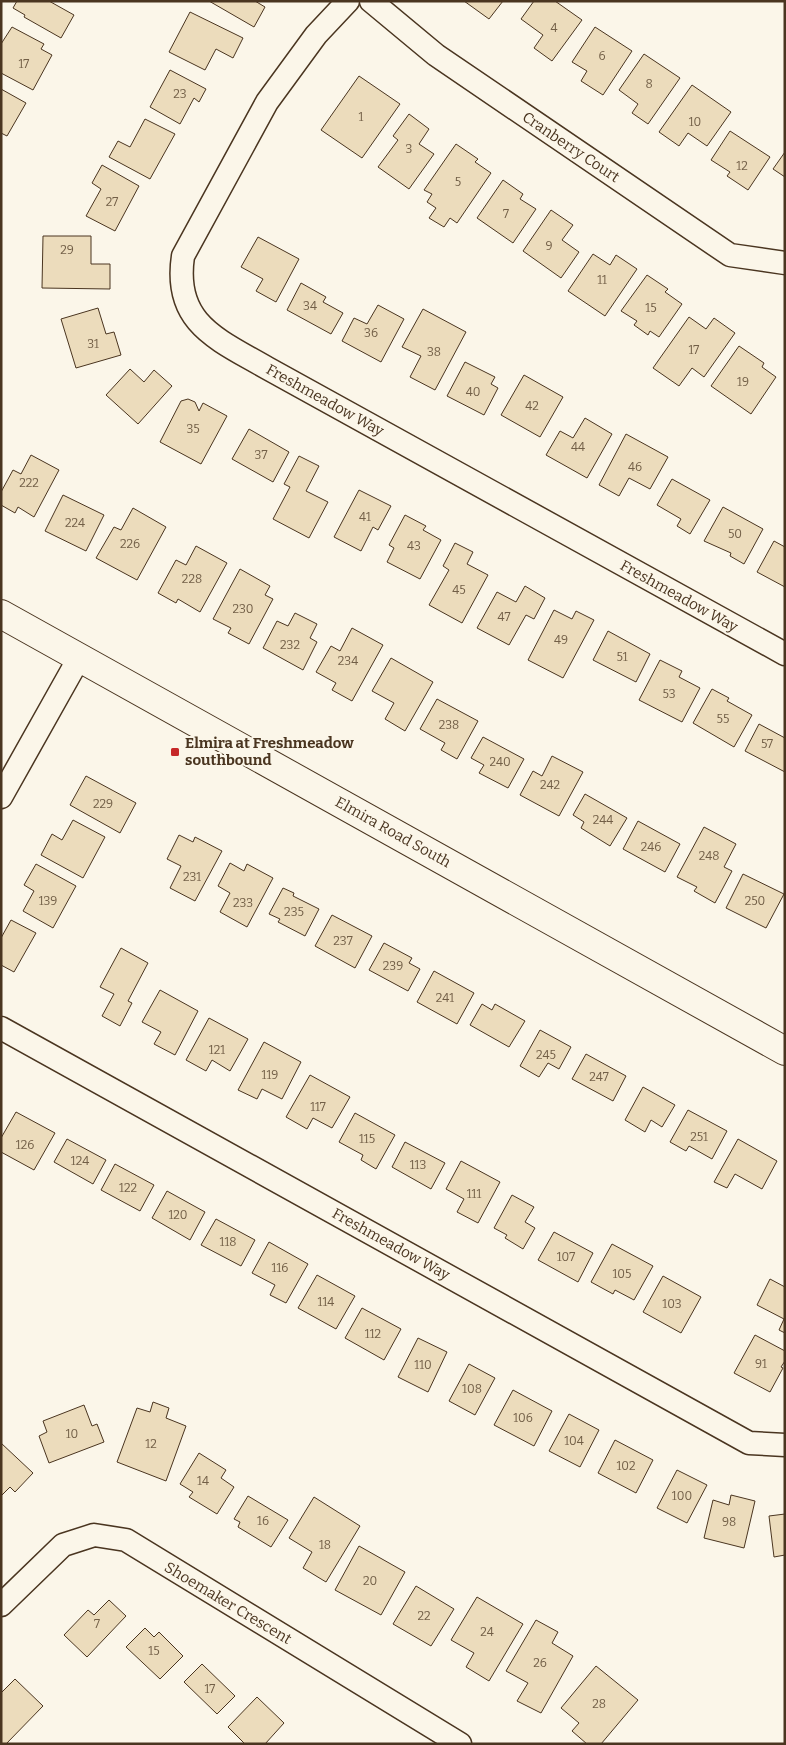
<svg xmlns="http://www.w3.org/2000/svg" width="786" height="1745" font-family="Bitter,serif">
  <rect width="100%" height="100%" fill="#fbf6e9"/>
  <g fill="#ecdcbc" stroke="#4a3520">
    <polygon points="17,1 49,1 74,15 61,38 24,17 25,15 13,8"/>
    <polygon points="209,1 255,1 265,7 254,27"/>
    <polygon points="464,1 503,1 489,19"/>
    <polygon points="534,1 555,1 582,20 552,61 534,48 543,35 521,19"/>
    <polygon points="190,12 243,38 233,58 216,49 205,70 169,52"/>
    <polygon points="12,27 44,44 41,49 52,55 33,90 1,73 1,44"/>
    <polygon points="595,27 632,51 603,95 581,81 587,71 572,62"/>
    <polygon points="644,54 680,78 648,124 632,113 638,104 619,90"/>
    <polygon points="170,70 206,89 199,102 194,98 180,124 150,107"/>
    <polygon points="359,76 400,104 362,158 321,130"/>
    <polygon points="692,85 731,112 707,146 688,133 679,146 659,132"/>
    <polygon points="1,89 26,103 7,136 1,133"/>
    <polygon points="409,114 429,129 419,144 434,154 409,189 378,167 398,140 393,136"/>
    <polygon points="145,119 175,134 150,179 109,157 118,141 130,147"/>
    <polygon points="730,131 770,157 748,190 727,176 730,172 711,160"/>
    <polygon points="456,144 478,159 475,162 491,173 457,223 450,218 444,227 429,218 436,208 427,202 432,194 424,190"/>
    <polygon points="785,152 785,177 773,169"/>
    <polygon points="102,165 139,186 115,231 86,216 101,189 92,183"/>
    <polygon points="503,180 523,194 520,199 536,209 513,243 477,218"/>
    <polygon points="551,210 573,225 562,240 579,252 561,278 523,251"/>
    <polygon points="43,236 91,236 91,264 110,264 110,289 42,288"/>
    <polygon points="258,237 299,259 276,302 256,291 263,279 241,267"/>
    <polygon points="593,254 610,265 616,255 637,269 605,316 568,291"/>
    <polygon points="647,275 668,289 665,292 682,304 659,337 650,331 648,335 634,325 637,321 621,311"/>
    <polygon points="301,283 326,297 323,302 343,313 331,334 287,310"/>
    <polygon points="378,305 404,319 381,362 342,341 354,318 367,324"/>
    <polygon points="98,308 106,334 114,332 121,355 76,368 61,319"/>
    <polygon points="423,309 466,332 435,390 410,377 421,356 402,347"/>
    <polygon points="689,317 706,329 714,318 735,333 704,377 692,368 679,386 653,368"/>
    <polygon points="739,346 764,363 762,367 776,377 751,414 711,386"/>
    <polygon points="465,362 495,377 491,384 498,388 484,415 447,396"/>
    <polygon points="130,369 144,382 154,370 172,386 138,424 106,395"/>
    <polygon points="524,375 563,397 540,437 501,415"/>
    <polygon points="188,399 195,402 199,411 203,403 227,416 201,464 160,442 181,401"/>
    <polygon points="585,418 612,434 587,478 546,455 560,431 573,438"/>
    <polygon points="249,429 289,452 273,482 232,459"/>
    <polygon points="626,434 668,457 650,489 629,478 619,496 599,485"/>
    <polygon points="31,455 59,470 34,517 18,507 15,513 1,505 1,492 13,470 21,474"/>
    <polygon points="299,456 319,466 306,491 328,502 309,538 273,519 290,487 284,484"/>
    <polygon points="672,479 710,500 690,534 677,526 681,519 657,505"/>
    <polygon points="359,490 391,506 378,530 373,527 361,551 334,537"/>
    <polygon points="63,495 104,515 86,551 45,531"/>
    <polygon points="723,507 763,529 744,564 730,556 731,553 704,541"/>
    <polygon points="133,508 166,527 137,580 96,558 114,527 121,530"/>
    <polygon points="405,515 426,526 423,530 441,540 420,579 387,562 394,548 389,545"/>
    <polygon points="774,541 785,547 785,587 757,572"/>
    <polygon points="455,543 473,552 467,564 488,575 462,623 429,605 449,570 443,566"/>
    <polygon points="196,546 227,563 200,612 178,599 176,603 158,593 176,560 186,565"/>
    <polygon points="240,569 270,586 265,595 273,599 249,644 228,633 231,628 213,619"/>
    <polygon points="525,586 545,598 534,619 526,615 509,645 477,628 497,592 516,602"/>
    <polygon points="554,610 572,619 576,611 594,620 563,678 528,660"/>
    <polygon points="295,613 317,624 310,638 317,642 303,670 263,648 277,621 288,626"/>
    <polygon points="352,628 383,645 352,701 332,690 336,683 316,672 331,646 340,651"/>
    <polygon points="608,631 650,654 636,682 593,660"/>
    <polygon points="391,658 433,682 405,731 385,719 394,703 372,691"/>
    <polygon points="660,660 682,671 679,677 700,688 682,722 639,700"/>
    <polygon points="712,689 729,698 727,701 752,715 734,747 693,723"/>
    <polygon points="437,699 478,721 457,759 441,750 445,743 420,729"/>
    <polygon points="759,724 785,738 785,772 745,751"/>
    <polygon points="483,737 524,759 508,788 479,773 484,765 471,758"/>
    <polygon points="552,756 583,772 559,816 520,795 533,771 542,776"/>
    <polygon points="86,776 136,803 120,833 70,805"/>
    <polygon points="585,794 627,818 610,846 581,828 584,822 573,815"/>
    <polygon points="73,820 105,837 83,878 41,855 52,834 62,840"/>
    <polygon points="638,821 680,844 665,872 623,849"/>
    <polygon points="704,827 736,844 724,867 732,871 715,903 694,891 697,887 677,877"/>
    <polygon points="179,835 193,842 195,837 222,851 195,901 170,888 181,866 167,859"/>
    <polygon points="230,863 244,871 247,864 273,878 247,927 220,912 230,893 218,886"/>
    <polygon points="36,864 76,886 53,928 23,911 34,891 24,885"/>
    <polygon points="743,874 784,894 766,928 726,908"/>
    <polygon points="283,888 294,893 293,896 319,909 305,936 278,922 280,919 269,914"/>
    <polygon points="332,915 372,936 355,968 315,946"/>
    <polygon points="11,920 36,933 14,972 1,965 1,938"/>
    <polygon points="384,943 412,958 409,963 420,969 408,991 369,970"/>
    <polygon points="121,948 148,963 128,1001 132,1003 120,1026 102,1016 114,994 100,987"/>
    <polygon points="434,971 474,993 457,1024 417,1002"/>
    <polygon points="160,990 198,1011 175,1055 154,1044 161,1032 142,1022"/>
    <polygon points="482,1004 492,1010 495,1004 525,1021 509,1047 470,1025"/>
    <polygon points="209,1018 248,1039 230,1071 212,1060 206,1071 186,1060"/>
    <polygon points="540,1030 571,1047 559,1069 548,1063 539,1077 520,1066"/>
    <polygon points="264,1042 301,1062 282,1099 262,1089 257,1099 238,1090"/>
    <polygon points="586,1054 626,1076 613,1101 572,1079"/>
    <polygon points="310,1075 350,1097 332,1128 313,1118 307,1129 286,1117"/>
    <polygon points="643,1087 675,1105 662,1127 651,1120 645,1132 625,1120"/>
    <polygon points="688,1110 727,1131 712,1159 689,1146 686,1151 670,1142"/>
    <polygon points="16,1112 55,1133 34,1170 1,1152 1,1138"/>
    <polygon points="355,1113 395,1135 376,1169 361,1160 363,1155 339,1142"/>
    <polygon points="67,1139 106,1160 93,1184 54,1162"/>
    <polygon points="738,1139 777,1161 762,1189 735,1174 727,1188 714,1182"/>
    <polygon points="405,1142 445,1163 431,1189 392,1167"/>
    <polygon points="461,1161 500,1182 478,1223 457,1212 464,1199 446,1189"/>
    <polygon points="115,1164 154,1185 140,1211 101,1190"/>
    <polygon points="167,1191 205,1212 190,1240 152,1218"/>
    <polygon points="512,1195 534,1207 525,1222 535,1228 523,1249 505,1238 507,1235 494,1228"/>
    <polygon points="216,1219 255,1240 241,1266 201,1245"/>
    <polygon points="554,1232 593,1253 578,1282 538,1260"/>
    <polygon points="269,1242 308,1264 286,1303 270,1295 275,1285 252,1273"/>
    <polygon points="612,1244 653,1266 634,1300 615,1290 613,1294 591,1282"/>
    <polygon points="317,1275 355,1296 336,1329 298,1308"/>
    <polygon points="663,1276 701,1297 681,1333 643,1312"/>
    <polygon points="770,1279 785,1287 785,1333 779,1330 784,1319 757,1305"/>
    <polygon points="362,1308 401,1329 384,1360 345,1338"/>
    <polygon points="755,1335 785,1351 785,1361 781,1367 783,1368 770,1392 734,1373"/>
    <polygon points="418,1338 447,1352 428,1392 398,1377"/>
    <polygon points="469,1364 495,1378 475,1415 449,1401"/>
    <polygon points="513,1390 552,1411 534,1446 494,1425"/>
    <polygon points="153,1402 169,1408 166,1418 186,1426 166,1481 117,1462 137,1408 150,1412"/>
    <polygon points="84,1405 92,1426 97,1424 104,1442 49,1463 39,1436 47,1432 43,1421"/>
    <polygon points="569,1414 599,1430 580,1467 549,1451"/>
    <polygon points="615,1440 653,1460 636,1493 598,1473"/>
    <polygon points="1,1443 33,1473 15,1492 10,1487 1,1496"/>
    <polygon points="199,1453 226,1470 221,1478 234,1487 217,1514 189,1497 193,1492 180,1484"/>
    <polygon points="677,1470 707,1485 687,1523 657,1508"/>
    <polygon points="731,1495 755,1501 744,1548 704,1538 713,1500 729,1505"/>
    <polygon points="248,1496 288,1520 271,1547 238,1527 240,1522 234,1519"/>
    <polygon points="314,1497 360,1526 326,1582 303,1568 312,1552 289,1538"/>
    <polygon points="785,1514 785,1555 774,1557 769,1516"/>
    <polygon points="359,1546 405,1572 381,1615 335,1590"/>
    <polygon points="416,1586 454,1609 431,1646 393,1624"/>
    <polygon points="477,1597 523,1624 489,1681 466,1667 474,1653 451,1640"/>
    <polygon points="109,1600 126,1616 87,1657 64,1635 88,1610 94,1615"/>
    <polygon points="536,1620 558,1632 552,1643 573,1656 541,1713 517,1701 528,1683 506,1671"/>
    <polygon points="145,1628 154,1637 159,1632 183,1656 160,1679 126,1647"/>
    <polygon points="202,1664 235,1696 217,1714 184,1682"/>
    <polygon points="596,1666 638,1700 601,1744 587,1744 572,1731 579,1723 561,1708"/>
    <polygon points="15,1679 43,1706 6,1744 1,1744 1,1693"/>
    <polygon points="257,1697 284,1723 265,1744 245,1744 228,1727"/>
  </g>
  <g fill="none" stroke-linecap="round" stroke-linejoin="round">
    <g stroke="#4a3520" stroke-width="25">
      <g id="street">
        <path d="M348,1l-32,34 -49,67 -84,154c-10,67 34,83 84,112l518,286"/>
        <polyline points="371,1 436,55 730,255 785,263"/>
        <polyline points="1,797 79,658"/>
        <polyline points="1,1028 749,1443 785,1445"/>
        <polyline points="1,1605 63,1545 94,1535 126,1540 460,1744"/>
      </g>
    </g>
    <g stroke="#4a3520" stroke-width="30">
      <polyline id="secondary" points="1,614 785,1051"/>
    </g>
    <use href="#street" stroke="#fbf6e9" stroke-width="22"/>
    <use href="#secondary" stroke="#fbf6e9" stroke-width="28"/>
  </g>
  <rect fill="#c62828" stroke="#fbf6e9" stroke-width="2" x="170" y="747" width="10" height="10" rx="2.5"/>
  <g text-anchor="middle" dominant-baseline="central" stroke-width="4" stroke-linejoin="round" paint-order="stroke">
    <g font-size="12" fill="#725f47">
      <text x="554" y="28">4</text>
      <text x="602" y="56">6</text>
      <text x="24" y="64">17</text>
      <text x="649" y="84">8</text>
      <text x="180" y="94">23</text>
      <text x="361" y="117">1</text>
      <text x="695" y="122">10</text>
      <text x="409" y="149">3</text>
      <text x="742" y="166">12</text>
      <text x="458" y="182">5</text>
      <text x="112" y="202">27</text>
      <text x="506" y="214">7</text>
      <text x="549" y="246">9</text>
      <text x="67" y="250">29</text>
      <text x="602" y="280">11</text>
      <text x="310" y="306">34</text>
      <text x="651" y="308">15</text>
      <text x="371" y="333">36</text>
      <text x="93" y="344">31</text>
      <text x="694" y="350">17</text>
      <text x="434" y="352">38</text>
      <text x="743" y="382">19</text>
      <text x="473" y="392">40</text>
      <text x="532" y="406">42</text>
      <text x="193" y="429">35</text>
      <text x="578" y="447">44</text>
      <text x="261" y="455">37</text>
      <text x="635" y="467">46</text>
      <text x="29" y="483">222</text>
      <text x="365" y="517">41</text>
      <text x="75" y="523">224</text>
      <text x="735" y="534">50</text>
      <text x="130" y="544">226</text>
      <text x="414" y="546">43</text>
      <text x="192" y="579">228</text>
      <text x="459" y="590">45</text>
      <text x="243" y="609">230</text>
      <text x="504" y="617">47</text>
      <text x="561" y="640">49</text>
      <text x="290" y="645">232</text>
      <text x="622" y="657">51</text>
      <text x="348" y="661">234</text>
      <text x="669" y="694">53</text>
      <text x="723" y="719">55</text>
      <text x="449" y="725">238</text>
      <text x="767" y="744">57</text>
      <text x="500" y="762">240</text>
      <text x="550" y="785">242</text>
      <text x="103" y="804">229</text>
      <text x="603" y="820">244</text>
      <text x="651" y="847">246</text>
      <text x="709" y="856">248</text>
      <text x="192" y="877">231</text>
      <text x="48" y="901">139</text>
      <text x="755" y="901">250</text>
      <text x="243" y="903">233</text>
      <text x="294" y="912">235</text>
      <text x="343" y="941">237</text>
      <text x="393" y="966">239</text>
      <text x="445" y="998">241</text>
      <text x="217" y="1050">121</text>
      <text x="546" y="1055">245</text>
      <text x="270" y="1075">119</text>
      <text x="599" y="1077">247</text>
      <text x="318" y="1107">117</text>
      <text x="699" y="1137">251</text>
      <text x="367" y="1139">115</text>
      <text x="25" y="1145">126</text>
      <text x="80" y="1161">124</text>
      <text x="418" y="1165">113</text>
      <text x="128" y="1188">122</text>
      <text x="474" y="1194">111</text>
      <text x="178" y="1215">120</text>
      <text x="228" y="1242">118</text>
      <text x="566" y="1257">107</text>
      <text x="280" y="1268">116</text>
      <text x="622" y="1274">105</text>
      <text x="326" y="1302">114</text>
      <text x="672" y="1304">103</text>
      <text x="373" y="1334">112</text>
      <text x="761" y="1364">91</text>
      <text x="423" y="1365">110</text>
      <text x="472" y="1389">108</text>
      <text x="523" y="1418">106</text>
      <text x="72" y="1434">10</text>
      <text x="574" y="1441">104</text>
      <text x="151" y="1444">12</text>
      <text x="626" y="1466">102</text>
      <text x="203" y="1481">14</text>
      <text x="682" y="1496">100</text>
      <text x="263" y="1521">16</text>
      <text x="729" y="1522">98</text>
      <text x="325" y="1545">18</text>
      <text x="370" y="1581">20</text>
      <text x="424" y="1616">22</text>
      <text x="97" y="1624">7</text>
      <text x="487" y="1632">24</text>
      <text x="154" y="1651">15</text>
      <text x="540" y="1663">26</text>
      <text x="210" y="1689">17</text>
      <text x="599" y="1704">28</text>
    </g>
    <g font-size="15" fill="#4a3520" stroke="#fbf6e9">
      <text transform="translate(571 147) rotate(34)">Cranberry Court</text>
      <text transform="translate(325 400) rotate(29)">Freshmeadow Way</text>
      <text transform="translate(679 596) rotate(29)">Freshmeadow Way</text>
      <text transform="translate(393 832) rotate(29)">Elmira Road South</text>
      <text transform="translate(391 1244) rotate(29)">Freshmeadow Way</text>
      <text transform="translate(228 1603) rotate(31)">Shoemaker Crescent</text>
    </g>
    <g font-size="15" font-weight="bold" fill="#4a3520" stroke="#fbf6e9" text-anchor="start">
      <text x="185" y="743">Elmira at Freshmeadow<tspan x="185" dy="17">southbound</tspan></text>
    </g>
  </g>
  <rect width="786" height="1745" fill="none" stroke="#4a3520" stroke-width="5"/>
</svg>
